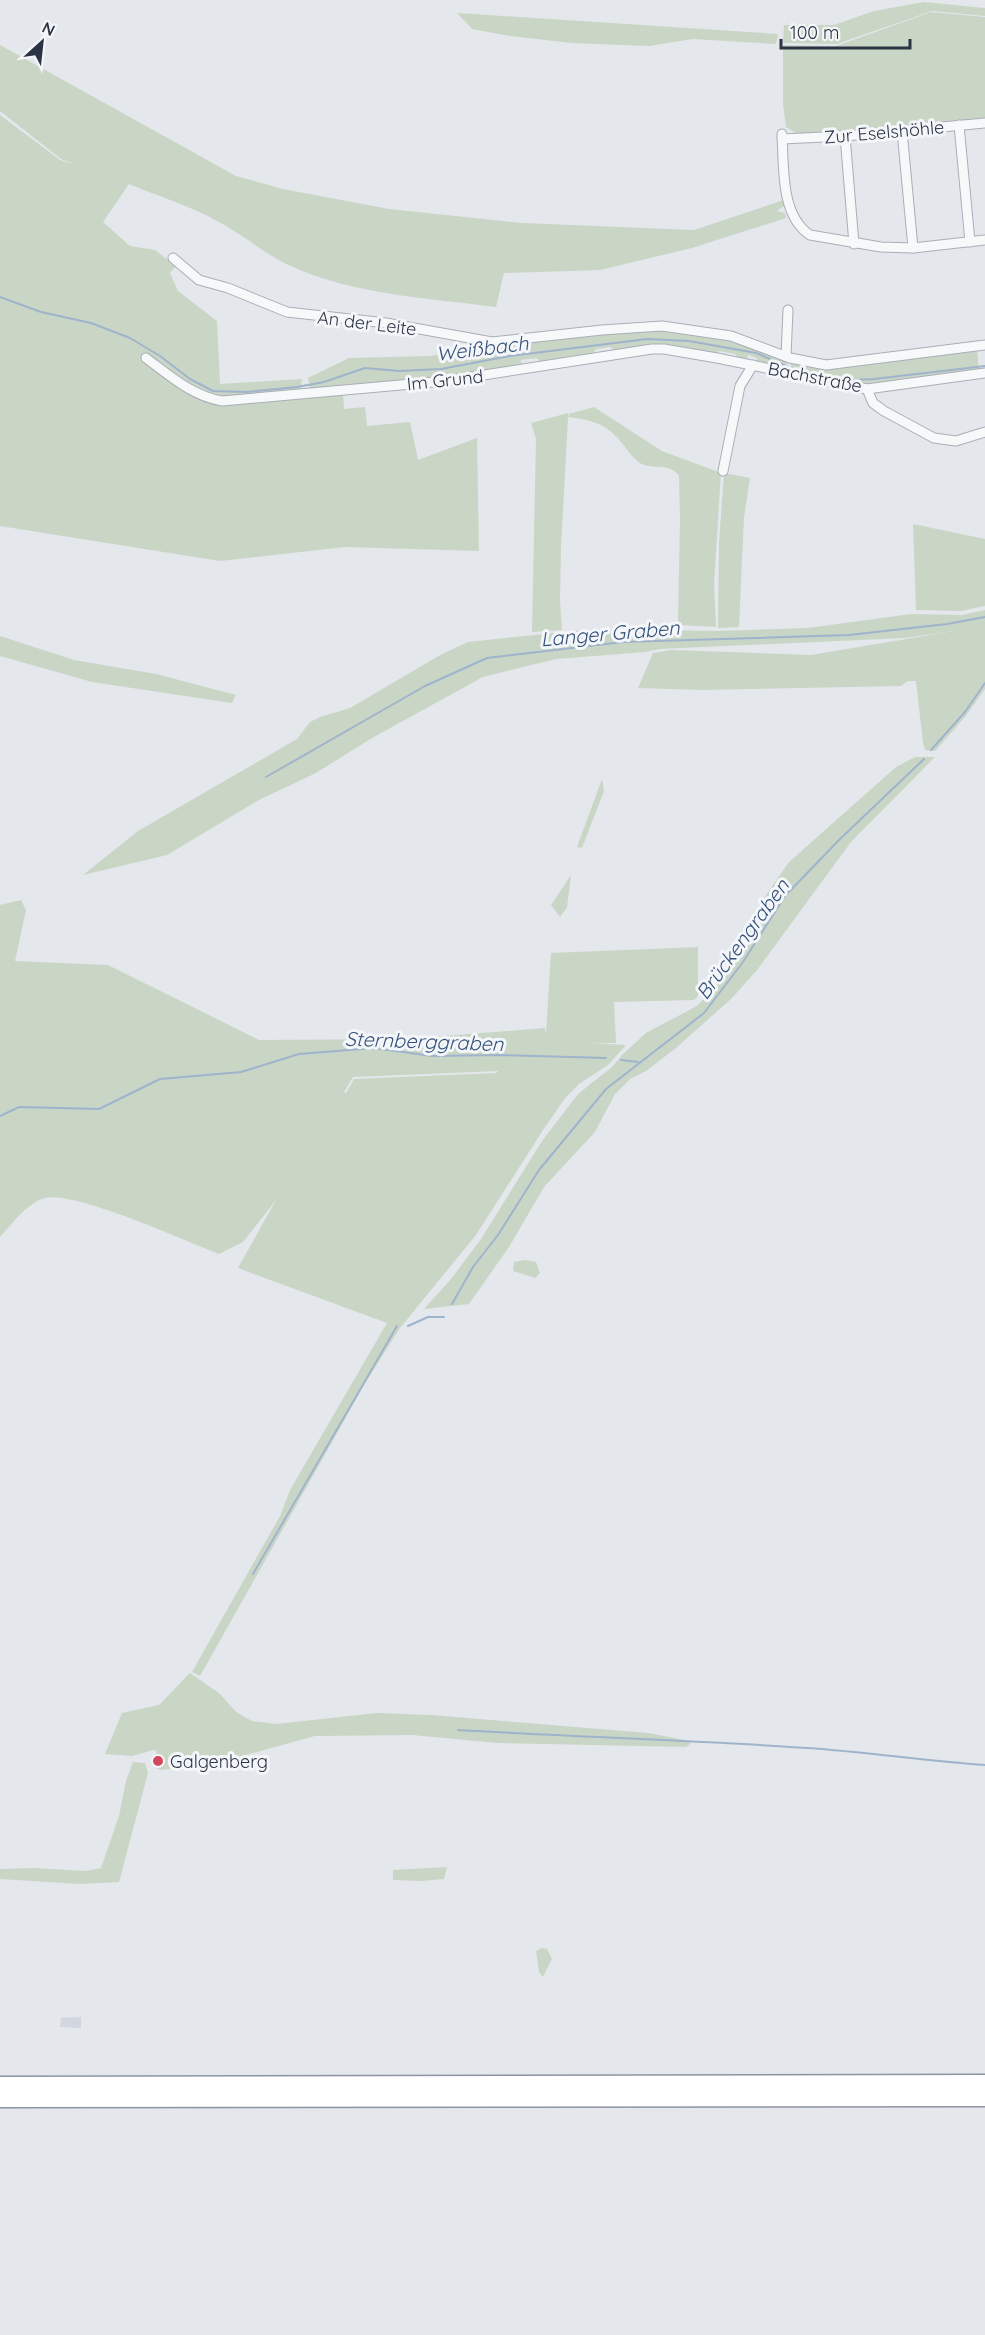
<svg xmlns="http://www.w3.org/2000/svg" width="985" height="2335" font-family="Quicksand,sans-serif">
  <rect width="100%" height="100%" fill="#e4e7ec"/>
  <polygon fill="#d2d6de" points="81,2017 81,2028 60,2027 61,2018"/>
  <g fill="#c9d6c5" fill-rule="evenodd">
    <polygon points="924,2 985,8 985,16 932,11 837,44 783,43 784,25 834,25 874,11"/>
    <polygon points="931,12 985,17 985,119 844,133 796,133 786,127 783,103 783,45 836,46"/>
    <polygon points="457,13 778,34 776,44 693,39 649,46 572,43 510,36 472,29"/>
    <path d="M0,45l236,131 47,13 106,20 134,14 171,7 90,-30 1,5 -8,6 8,2 1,5 -94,30 -92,22 -96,3 -8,34c-68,-9 -142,-12 -205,-41 -26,-11 -48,-32 -74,-45 -27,-15 -59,-25 -88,-37l-26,38 27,24 25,4 21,16 -6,7 8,18 39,30 3,63 82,-5 -2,11 43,3 1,16 21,-2 2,19 43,-4 8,38 59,-22 2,113 -134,-4 -125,14 -220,-35v-411l60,45 16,5 -15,-6 -61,-48z"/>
    <path d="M660,330c43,5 88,9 127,32v9l-31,-8 1,-5 -9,-3 -1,6 -7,-1 -5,-6 -16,-3 -4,3 -100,-3 -5,-4 -14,2 -3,5 -51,10 -5,-6 -17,2 4,7 -44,7 -170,16 -2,-12 41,-20 81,-2 90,-14z"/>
    <polygon points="977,348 979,371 870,383 835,381 791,372 791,364 830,368"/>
    <path d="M594,407l68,44 59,22 -7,111 2,43 -38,-2 2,-106 -1,-44c-14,-13 -20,-5 -35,-10 -10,-4 -16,-15 -23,-23 -15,-19 -30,-22 -53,-25l-7,130 -1,54 2,29 -30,2 4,-193 -5,-16 37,-10v4l1,-3z"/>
    <polygon points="724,473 750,478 744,517 739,627 718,628 719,543"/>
    <polygon points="913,524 985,539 985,606 961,611 916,610"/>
    <polygon points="985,610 985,689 965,717 935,751 925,750 923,743 916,681 908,681 901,686 703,690 638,688 653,653 671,650 811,655 954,631 905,638 660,649 645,652 556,659 483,677 372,738 316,773 259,800 167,855 83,875 138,831 297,739 310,722 320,717 350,708 442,654 468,642 592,629 717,631 808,628 911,614 962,615"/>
    <polygon points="0,636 74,660 156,674 236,695 232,703 92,682 0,656"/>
    <polygon points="915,757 935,757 851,842 757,970 732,998 676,1048 646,1071 630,1079 615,1094 595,1132 544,1187 509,1247 469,1304 424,1309 451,1279 481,1239 542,1141 578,1094 612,1067 622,1055 646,1033 697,1006 718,984 760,904 789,862 896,767"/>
    <polygon points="602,779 604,791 582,848 577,847"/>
    <polygon points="571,875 567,907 560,917 551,905"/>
    <path d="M21,900l5,10 -11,51 93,4 151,75 147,-1 139,-11 1,6 5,-81 147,-6v49l-4,4 -80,2 2,41h-25l35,2 -18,20 -29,19 -13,13 -21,30 -69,108 -76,93 -33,52 -167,296 -8,-4 88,-156 10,-26 97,-167 -149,-55 38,-68 -33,42 -24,12c-34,-13 -143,-63 -174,-56 -18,5 -33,26 -45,39v-332zM498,1071l-2,2 -142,6 -8,14 -2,-1 9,-15z"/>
    <polygon points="525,1260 536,1262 540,1273 535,1278 513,1271 514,1262"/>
    <polygon points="190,1673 219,1693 236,1712 252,1721 276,1724 377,1713 430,1715 649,1733 690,1741 690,1744 686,1747 497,1743 412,1735 315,1736 224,1761 161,1770 156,1768 155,1758 157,1751 153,1750 132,1756 105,1754 122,1713 159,1705"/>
    <polygon points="133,1762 145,1763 148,1773 119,1882 80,1884 0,1879 0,1869 34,1868 86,1871 101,1868 119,1816 126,1781"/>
    <polygon points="447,1867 444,1879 421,1881 393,1880 393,1870"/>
    <polygon points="542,1948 547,1949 552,1959 543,1977 539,1972 536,1951"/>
  </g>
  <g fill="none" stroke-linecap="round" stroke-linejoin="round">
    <g stroke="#9fb4cc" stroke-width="2">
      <polyline points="0,297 41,312 91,323 130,338 160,356 190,379 213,391 247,392 297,387 324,382 365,368 399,371 441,369 510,356 647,339 689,341 756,353 793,369"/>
      <polyline points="822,375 852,380 874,379 985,366"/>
      <polyline points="931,750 965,712 985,683"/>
      <polyline points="266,777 425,686 487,658 623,642 849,635 947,624 985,617"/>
      <polyline points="621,1060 638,1062"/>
      <polyline points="0,1116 19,1107 99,1109 160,1079 241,1072 299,1054 374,1048 432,1056 499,1055 606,1058"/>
      <polyline points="452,1304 473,1267 498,1235 539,1170 606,1089 704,1013 743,962 785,896 840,839 924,759"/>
      <polyline points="408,1326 428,1317 444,1317"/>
      <polyline points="253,1574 397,1326"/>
      <path d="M458,1730c116,7 234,10 350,18 59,4 118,13 177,17"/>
    </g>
    <g stroke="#a9aeb7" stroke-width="11">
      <g id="minor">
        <polyline points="959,125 970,242"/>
        <polyline points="902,131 913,248"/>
        <path d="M782,134c2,32 -2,81 28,101l71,12 32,1 72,-8"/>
        <polyline points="845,136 854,244"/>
        <polyline points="782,139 845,136 985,123"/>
        <polyline points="173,258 199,280 228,288 287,312 386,323 492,342 602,330 662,326 731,336 790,358 826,365 985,345"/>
        <polyline points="786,356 788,310"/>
        <path d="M146,358c23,17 46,38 76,43l223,-20 207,-32h12l53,9 150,31 118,-16"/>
        <polyline points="867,389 873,403 884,411 934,438 956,441 985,432"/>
        <polyline points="723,471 740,386 753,365"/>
      </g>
    </g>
    <g stroke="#8b94a3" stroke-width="19">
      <g id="motorway">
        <polyline points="0,2085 985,2083"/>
        <polyline points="0,2099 985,2098"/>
      </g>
    </g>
    <use href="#minor" stroke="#f7f8fa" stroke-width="9"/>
    <use href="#motorway" stroke="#fff" stroke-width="16"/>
  </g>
  <circle fill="#d1495b" stroke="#f4f6f9" stroke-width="2" cx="158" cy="1761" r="6"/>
  <g text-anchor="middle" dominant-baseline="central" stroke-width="6" stroke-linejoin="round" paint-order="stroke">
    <g font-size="18" fill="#2b3445" stroke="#f4f6f9">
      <text transform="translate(884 132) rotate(-5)">Zur Eselshöhle</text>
      <text transform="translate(367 323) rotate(7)">An der Leite</text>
      <text transform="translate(815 377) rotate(11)">Bachstraße</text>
      <text transform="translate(445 380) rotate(-6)">Im Grund</text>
    </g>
    <g font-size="18" fill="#2b3445" stroke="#f4f6f9" text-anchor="start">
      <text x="170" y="1761">Galgenberg</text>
    </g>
    <g font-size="20" font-style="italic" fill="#34527a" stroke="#f4f6f9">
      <text transform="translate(482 348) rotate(-7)">Weißbach</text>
      <text transform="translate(610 633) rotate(-5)">Langer Graben</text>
      <text transform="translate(742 939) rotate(-54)">Brückengraben</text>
      <text transform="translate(424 1041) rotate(2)">Sternberggraben</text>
    </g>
  </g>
  <g transform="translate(42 42) rotate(27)" stroke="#f4f6f9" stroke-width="4.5" paint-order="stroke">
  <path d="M0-4.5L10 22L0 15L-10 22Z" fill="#2b3445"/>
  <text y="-9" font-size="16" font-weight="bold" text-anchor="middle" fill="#2b3445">N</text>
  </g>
  <path d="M781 39v9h129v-9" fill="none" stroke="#2b3445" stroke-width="3"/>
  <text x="790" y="39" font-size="18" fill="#2b3445" stroke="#f4f6f9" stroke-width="4.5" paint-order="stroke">100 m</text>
</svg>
